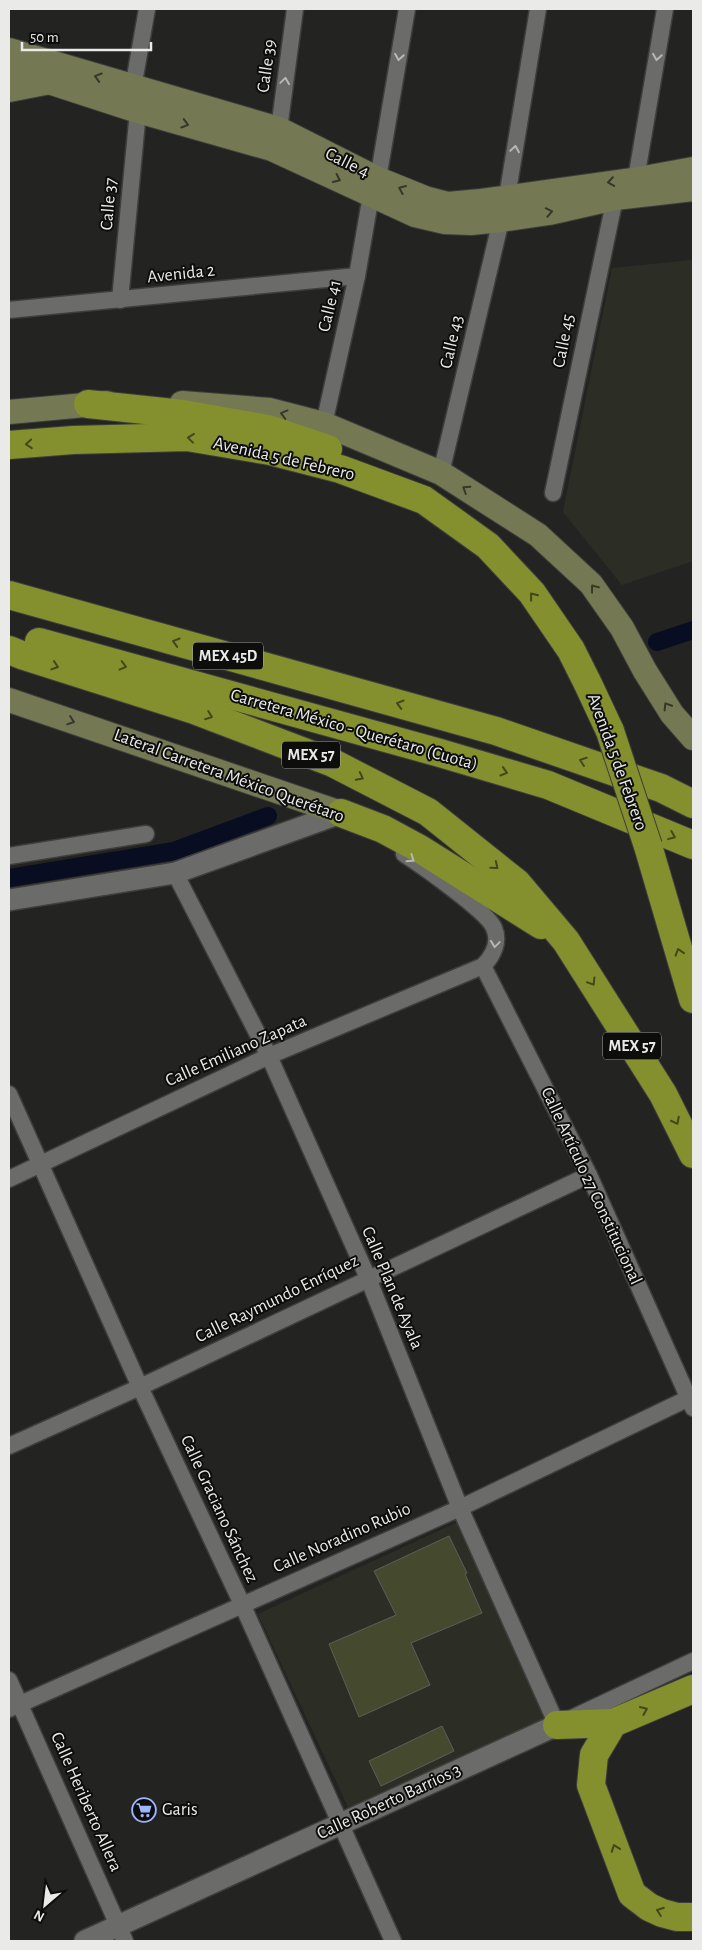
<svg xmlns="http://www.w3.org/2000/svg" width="702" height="1950" font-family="'Alegreya Sans',sans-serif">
  <rect width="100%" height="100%" fill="#232421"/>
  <g fill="#2c2e26">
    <polygon points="693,260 693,561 622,585 563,512 612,268"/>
    <polygon points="458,1522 549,1717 349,1809 258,1614"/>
  </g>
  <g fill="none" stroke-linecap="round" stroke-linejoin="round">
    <g stroke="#080d22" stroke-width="18">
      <polyline points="657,642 693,630"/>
      <polyline points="9,878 174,851 268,816"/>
    </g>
  </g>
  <g fill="#454a2e" stroke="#5d5e5b">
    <polygon points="449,1536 467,1573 465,1574 482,1613 411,1643 430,1685 359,1717 329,1644 396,1615 374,1571"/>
    <polygon points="442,1726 454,1751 381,1786 369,1761"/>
  </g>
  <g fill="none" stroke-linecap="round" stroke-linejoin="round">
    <g stroke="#3e3e3c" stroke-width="19">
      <g id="minor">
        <polyline points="133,88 147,9"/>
        <polyline points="279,129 295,9"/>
        <polyline points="378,179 407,9"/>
        <polyline points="636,179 665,9"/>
        <polyline points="507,197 538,9"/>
        <polyline points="120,300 138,111"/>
        <polyline points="9,310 357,276"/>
        <polyline points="324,424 357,276 371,195"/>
        <polyline points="441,473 501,220"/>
        <polyline points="553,493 615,198"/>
        <polyline points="9,856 146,834"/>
        <polyline points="175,873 269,1056 368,1278 460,1508 557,1725 693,1661"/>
        <polyline points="483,966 589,1175 693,1408"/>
        <polyline points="9,1094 140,1387 242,1604 393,1941"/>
        <path d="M9,1179l260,-123 214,-90c10,-10 17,-24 11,-38 -6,-16 -73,-63 -90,-74"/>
        <polyline points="9,1446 140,1387 589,1175"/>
        <polyline points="9,1680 125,1941"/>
        <polyline points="9,1709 460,1508 689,1398"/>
      </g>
    </g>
    <g stroke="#3e3e3c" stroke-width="24">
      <g id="tertiary">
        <polyline points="9,900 175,873 341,813"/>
        <polyline points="85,1941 557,1725"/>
      </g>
    </g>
    <g stroke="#3e3e3c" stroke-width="26">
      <g id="secondary">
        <polyline points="9,50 279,129 378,179 425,198 448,204 481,201 633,180 693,169"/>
        <polyline points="9,69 138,111 272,149 415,215 445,222 471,223 501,220 549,213 615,198 693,189"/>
        <polyline points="9,90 45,83"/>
        <polyline points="182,403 270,410 324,424 441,473 538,535 591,584 622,628 645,671 672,714 693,738"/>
        <polyline points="9,412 107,403"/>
        <polyline points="9,700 341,813"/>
      </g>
    </g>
    <g stroke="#3e3e3c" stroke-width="30">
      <g id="trunk">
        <polyline points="88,404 183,414 268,429 328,449"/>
        <polyline points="9,445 73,440 187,437 270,451 340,469 424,500 488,546 532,593 571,650 588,684 610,731"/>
        <polyline points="9,595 496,731 661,788 693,804"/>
        <polyline points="39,642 440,753 548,785 693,845"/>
        <polyline points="9,650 24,656 194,710 333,763 428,812 517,883 566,941 663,1094 693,1154"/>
        <polyline points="341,813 383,829 420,849 541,925"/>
        <polyline points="648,846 693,999"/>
        <polyline points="693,1689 613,1723 594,1755 591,1785 632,1894 649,1907 662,1913 677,1917 693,1917"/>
        <polyline points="557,1725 613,1723"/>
      </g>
    </g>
    <use href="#minor" stroke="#6b6c69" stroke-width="16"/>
    <use href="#tertiary" stroke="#6b6c69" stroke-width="21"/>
    <use href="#secondary" stroke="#747953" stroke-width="24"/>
    <use href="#trunk" stroke="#848f2e" stroke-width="28"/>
    <g stroke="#3e3e3c" stroke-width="30" stroke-linecap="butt">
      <polyline id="trunk-bridge" points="610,731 648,846"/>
    </g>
    <use href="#trunk-bridge" stroke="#848f2e" stroke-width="28"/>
  </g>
  <defs><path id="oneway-chevron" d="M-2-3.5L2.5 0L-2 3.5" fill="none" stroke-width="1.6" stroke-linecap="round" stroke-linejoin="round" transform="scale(1.25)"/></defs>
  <g stroke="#b7b8b6">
    <use href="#oneway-chevron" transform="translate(399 57) rotate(99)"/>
    <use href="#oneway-chevron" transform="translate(657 57) rotate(99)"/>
    <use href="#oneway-chevron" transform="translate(285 81) rotate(-82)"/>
    <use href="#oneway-chevron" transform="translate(515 149) rotate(-81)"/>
    <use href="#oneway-chevron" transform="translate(411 859) rotate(35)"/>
    <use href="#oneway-chevron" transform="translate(495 944) rotate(98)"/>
  </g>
  <g stroke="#363828">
    <use href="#oneway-chevron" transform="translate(98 77) rotate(-163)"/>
    <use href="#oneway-chevron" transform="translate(185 124) rotate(16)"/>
    <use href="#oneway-chevron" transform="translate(337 179) rotate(25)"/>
    <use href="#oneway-chevron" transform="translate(611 182) rotate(172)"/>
    <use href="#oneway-chevron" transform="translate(402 189) rotate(-157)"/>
    <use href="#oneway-chevron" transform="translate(549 212) rotate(-11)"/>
    <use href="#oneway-chevron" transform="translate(284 414) rotate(-165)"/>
    <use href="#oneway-chevron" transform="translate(466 489) rotate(-147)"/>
    <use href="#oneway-chevron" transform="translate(594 588) rotate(-127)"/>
    <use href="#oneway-chevron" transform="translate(667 706) rotate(-122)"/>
    <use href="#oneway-chevron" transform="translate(71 721) rotate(19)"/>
  </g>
  <g stroke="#43481b">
    <use href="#oneway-chevron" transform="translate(191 438) rotate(-173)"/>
    <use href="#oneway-chevron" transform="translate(29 444) rotate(176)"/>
    <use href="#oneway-chevron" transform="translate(533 596) rotate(-128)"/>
    <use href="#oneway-chevron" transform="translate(176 642) rotate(-164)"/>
    <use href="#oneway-chevron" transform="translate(55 666) rotate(18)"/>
    <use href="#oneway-chevron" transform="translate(123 666) rotate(15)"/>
    <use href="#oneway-chevron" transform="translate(400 704) rotate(-164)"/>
    <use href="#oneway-chevron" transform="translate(209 716) rotate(21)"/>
    <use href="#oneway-chevron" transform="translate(583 761) rotate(-161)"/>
    <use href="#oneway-chevron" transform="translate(504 772) rotate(17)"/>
    <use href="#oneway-chevron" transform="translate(360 777) rotate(27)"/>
    <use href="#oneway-chevron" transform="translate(672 836) rotate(22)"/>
    <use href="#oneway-chevron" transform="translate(495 866) rotate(39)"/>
    <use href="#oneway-chevron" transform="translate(679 952) rotate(-107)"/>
    <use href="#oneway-chevron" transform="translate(592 982) rotate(58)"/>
    <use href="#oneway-chevron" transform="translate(676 1121) rotate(63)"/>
    <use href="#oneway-chevron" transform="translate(644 1710) rotate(-23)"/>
    <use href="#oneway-chevron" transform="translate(615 1848) rotate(-110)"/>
    <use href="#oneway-chevron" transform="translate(660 1911) rotate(-160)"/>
  </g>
  <defs>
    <g id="supermarket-ring" transform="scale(1.25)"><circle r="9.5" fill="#0d0d0c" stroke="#9eb4fd" stroke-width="1.5"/><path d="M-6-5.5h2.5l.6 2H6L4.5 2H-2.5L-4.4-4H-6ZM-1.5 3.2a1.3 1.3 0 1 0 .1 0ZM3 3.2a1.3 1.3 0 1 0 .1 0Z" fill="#9eb4fd"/></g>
  </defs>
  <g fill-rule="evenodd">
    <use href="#supermarket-ring" x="144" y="1810"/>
  </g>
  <g text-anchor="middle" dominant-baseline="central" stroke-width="4" stroke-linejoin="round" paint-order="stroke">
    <g fill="#0d0d0c" stroke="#a8a8a7" stroke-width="1">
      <rect x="193" y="642.5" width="70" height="27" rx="4"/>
      <rect x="282" y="741.5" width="58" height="27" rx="4"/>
      <rect x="603" y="1032.5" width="58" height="27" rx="4"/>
    </g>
    <g font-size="16" font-weight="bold" fill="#eaeae9">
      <text x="228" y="656">MEX 45D</text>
      <text x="311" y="755">MEX 57</text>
      <text x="632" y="1046">MEX 57</text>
    </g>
    <g font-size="18" fill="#eaeae9" stroke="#0d0d0c">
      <text transform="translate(267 66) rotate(-82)">Calle 39</text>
      <text transform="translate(347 163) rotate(26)">Calle 4</text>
      <text transform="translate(109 204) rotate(-85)">Calle 37</text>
      <text transform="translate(181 274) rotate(-6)">Avenida 2</text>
      <text transform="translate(330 306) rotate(-77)">Calle 41</text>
      <text transform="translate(564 341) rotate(-79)">Calle 45</text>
      <text transform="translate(452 342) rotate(-77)">Calle 43</text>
      <text transform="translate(284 459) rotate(13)">Avenida 5 de Febrero</text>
      <text transform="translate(354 730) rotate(16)">Carretera México - Querétaro (Cuota)</text>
      <text transform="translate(617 762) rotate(70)">Avenida 5 de Febrero</text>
      <text transform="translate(229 776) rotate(20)">Lateral Carretera México Querétaro</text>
      <text transform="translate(236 1051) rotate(-24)">Calle Emiliano Zapata</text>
      <text transform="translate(591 1186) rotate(65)">Calle Artículo 27 Constitucional</text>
      <text transform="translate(392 1288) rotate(67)">Calle Plan de Ayala</text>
      <text transform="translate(277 1299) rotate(-26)">Calle Raymundo Enríquez</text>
      <text transform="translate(219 1509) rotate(65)">Calle Graciano Sánchez</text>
      <text transform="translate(342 1538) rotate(-24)">Calle Noradino Rubio</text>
      <text transform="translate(86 1802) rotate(66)">Calle Heriberto Allera</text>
      <text transform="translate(389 1802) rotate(-25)">Calle Roberto Barrios 3</text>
    </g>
    <g font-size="18" fill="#eaeae9" stroke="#0d0d0c" text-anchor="start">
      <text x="162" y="1810">Garis</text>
    </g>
  </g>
  <rect width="702" height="1950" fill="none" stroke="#eaeae9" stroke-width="20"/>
  <g transform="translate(45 1905) rotate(208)" stroke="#0d0d0c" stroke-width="4" paint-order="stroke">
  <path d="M0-4L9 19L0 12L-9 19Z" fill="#eaeae9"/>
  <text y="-8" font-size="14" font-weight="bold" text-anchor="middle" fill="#eaeae9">N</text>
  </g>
  <path d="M22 42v8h129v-8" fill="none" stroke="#eaeae9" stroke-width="2.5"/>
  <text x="30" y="42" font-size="15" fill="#eaeae9" stroke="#0d0d0c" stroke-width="4" paint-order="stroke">50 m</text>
</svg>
